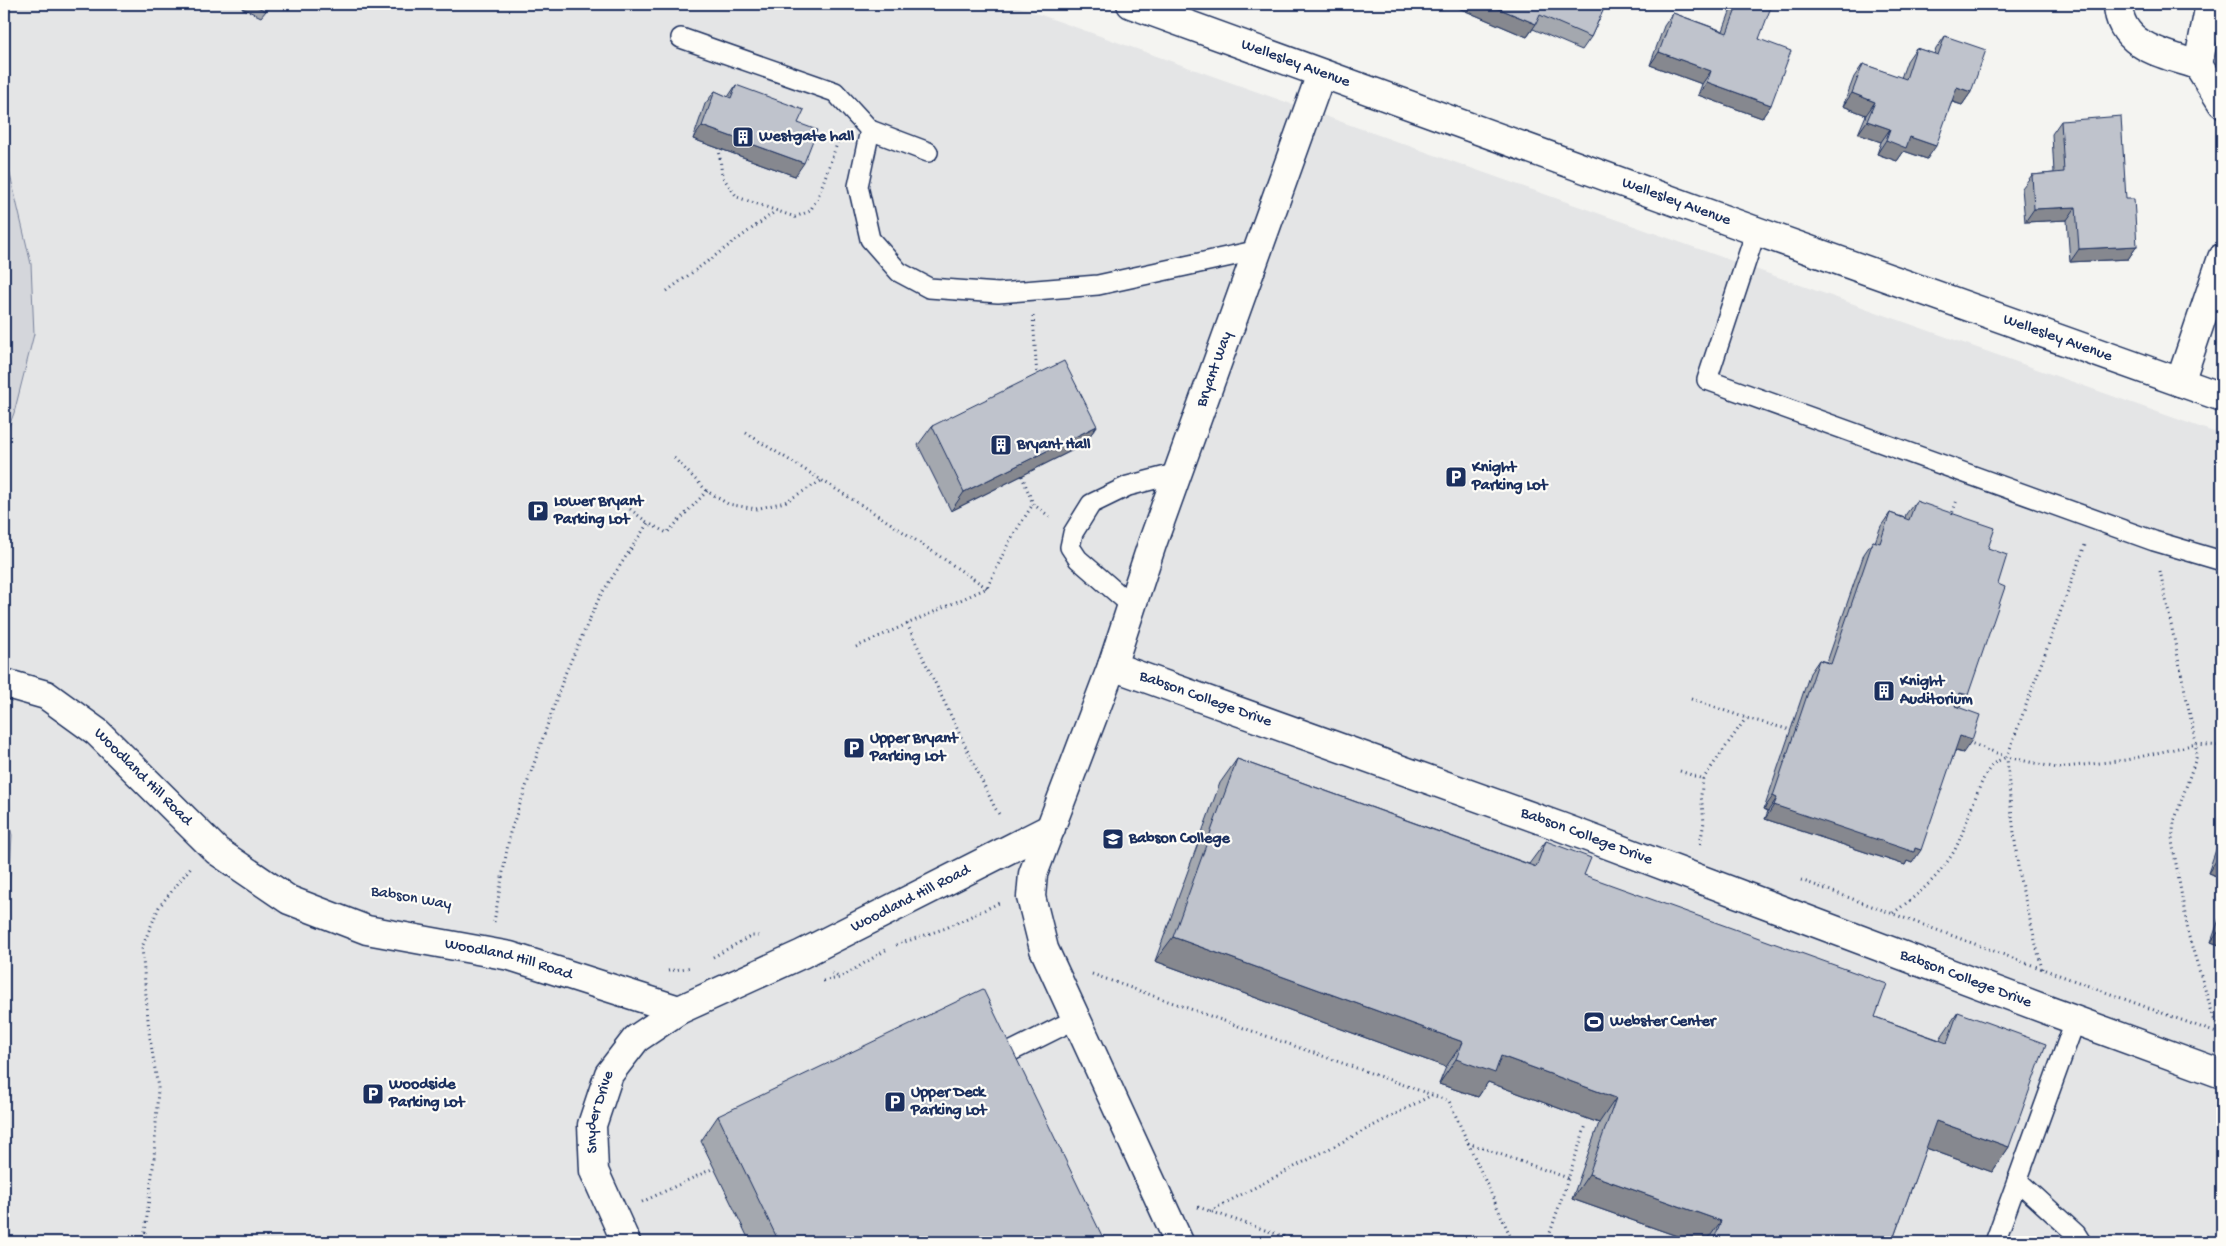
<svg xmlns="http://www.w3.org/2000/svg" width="2226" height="1246" font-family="'Gochi Hand',sans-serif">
  <rect width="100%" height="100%" fill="#f4f4f1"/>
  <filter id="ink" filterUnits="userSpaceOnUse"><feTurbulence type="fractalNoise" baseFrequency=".02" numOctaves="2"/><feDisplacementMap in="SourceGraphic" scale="10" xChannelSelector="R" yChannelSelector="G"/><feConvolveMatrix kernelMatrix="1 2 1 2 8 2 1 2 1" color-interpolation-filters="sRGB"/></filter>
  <g filter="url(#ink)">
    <polygon fill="#e4e5e6" points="4,4 1010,4 2222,435 2222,1242 4,1242"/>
    <g fill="#d4d6db" stroke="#78829c">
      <polygon points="4,149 31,264 34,334 14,413 4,439"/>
      <polygon points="4,804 12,835 7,930 4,951"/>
    </g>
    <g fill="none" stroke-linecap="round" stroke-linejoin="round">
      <g stroke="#1b2f5e" stroke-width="22">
        <g id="lane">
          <polyline points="681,38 835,92 870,130 928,152"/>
          <polyline points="870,130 858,186 870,239 899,272 929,288 998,293 1098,285 1259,250"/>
          <polyline points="1756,231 1707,380 2154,541 2222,561"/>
          <polyline points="1132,606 1078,559 1070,547 1073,533 1091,504 1128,486 1178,473"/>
          <polyline points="990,1062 1076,1019"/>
          <polyline points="2017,1180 2076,1234 2081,1242"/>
          <polyline points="1995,1242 2075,1021"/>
        </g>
      </g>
      <g stroke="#1b2f5e" stroke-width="31">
        <g id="street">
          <path d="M2118,4c1,43 47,50 80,61"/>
          <polyline points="2198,65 2210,4"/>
          <polyline points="2198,65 2222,103"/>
          <polyline points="2180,382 2222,258"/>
          <path id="s1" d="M1112,666l40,-122 169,-470"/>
          <path id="s2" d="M4,683l42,12 51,37 120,119 72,49 78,30 143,26 169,54 123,-56 249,-126"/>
          <path id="s3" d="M626,1242l-32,-71 -2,-46 17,-51 27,-35 43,-29"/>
          <path id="s4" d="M1179,1242l-135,-293 -13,-52 2,-23 79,-208 449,161 489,184 172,63"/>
        </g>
      </g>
      <g stroke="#1b2f5e" stroke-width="31">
        <g id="secondary">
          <path id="s5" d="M1131,4l625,227 466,166"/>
        </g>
      </g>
      <g stroke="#1b2f5e" stroke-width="3" stroke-dasharray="1 4" stroke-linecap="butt">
        <polyline points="719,148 722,176 737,197 795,217 810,211 818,197 838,141"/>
        <polyline points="667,291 776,211"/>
        <polyline points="1033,316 1037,377"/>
        <polyline points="746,433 890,523 987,588"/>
        <polyline points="674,458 707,491 728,504 756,509 785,502 821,481"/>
        <polyline points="1022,476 1033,504 1050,517"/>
        <polyline points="630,509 648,523"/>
        <polyline points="1951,517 1957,500"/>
        <polyline points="2160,571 2196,744 2196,758 2174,822 2172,841 2189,937 2215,1022 2222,1029"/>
        <polyline points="907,624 995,808 1001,817"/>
        <polyline points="856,647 987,588 1009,542 1033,504"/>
        <polyline points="1691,699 1746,718 1791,730"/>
        <polyline points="1968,742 2007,757 2057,768 2126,760 2196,744 2222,746"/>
        <polyline points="1680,771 1703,779"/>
        <polyline points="1700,844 1704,822 1701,795 1703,779 1746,718"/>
        <polyline points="1801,880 2222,1035"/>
        <path d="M1893,913c24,-17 45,-35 60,-60 13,-21 26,-80 43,-91 3,-2 7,-3 10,-5"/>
        <polyline points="494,922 510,833 565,674 600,596 648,523 667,533 707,491"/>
        <polyline points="896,945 946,928 999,903"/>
        <polyline points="713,957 751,936 761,936"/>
        <polyline points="2042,969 2019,875 2010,799 2007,757 2085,545"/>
        <polyline points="668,971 692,967"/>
        <polyline points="832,973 840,978"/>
        <polyline points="1092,974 1449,1101 1513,1242"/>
        <polyline points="823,981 840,978 886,950"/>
        <polyline points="1468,1143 1568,1178"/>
        <polyline points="642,1202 714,1168"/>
        <polyline points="1198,1207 1300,1242"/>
        <polyline points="1210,1211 1432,1095"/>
        <polyline points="141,1242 145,1232 154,1159 158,1088 149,1032 142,947 159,907 191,867"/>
        <polyline points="1547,1242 1586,1125"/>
      </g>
      <use href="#lane" stroke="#fdfcf7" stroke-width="19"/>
      <use href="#street" stroke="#fdfcf7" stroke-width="28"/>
      <use href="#secondary" stroke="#fdfcf7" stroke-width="28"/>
    </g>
    <g fill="#a4a8af" stroke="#1b2f5e">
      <polygon points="244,4 269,4 266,11 261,17 242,8"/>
      <polygon points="1455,4 1606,4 1591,37 1582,50 1533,29 1527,37 1454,6"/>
      <polygon points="1735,4 1761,4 1759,39 1771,105 1762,118 1698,95 1702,84 1650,65 1664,26 1673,13 1723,31 1731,9"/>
      <polygon points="1945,36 1971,92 1962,105 1952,102 1927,159 1904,151 1897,161 1877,154 1881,142 1858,134 1866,115 1843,106 1854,77 1863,64 1901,78 1907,61 1916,48 1934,54 1936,49"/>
      <polygon points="736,85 798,123 795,176 693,139 705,104 715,91 728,97"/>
      <polygon points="2061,121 2126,199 2137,246 2128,259 2070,262 2067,220 2025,222 2022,188 2032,175 2054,173 2052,134"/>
      <polygon points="932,426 1097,426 1083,445 951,511 918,445"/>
      <polygon points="1916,501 1988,548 1959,708 1963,753 1955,751 1912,863 1907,861 1905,865 1765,819 1768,811 1764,809 1810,673 1819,660 1827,662 1864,554 1873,541 1875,542 1881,526 1890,513 1905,518 1906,514"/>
      <polygon points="1237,759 1529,864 1546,841 1584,875 1875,1017 1940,1040 1941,1037 1958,1012 2009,1147 1992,1172 1926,1148 1892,1242 1694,1242 1572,1199 1599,1123 1488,1082 1478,1097 1439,1084 1446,1067 1155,961 1220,783"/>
      <polygon points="2222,832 2222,878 2208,873"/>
      <polygon points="2222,911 2222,946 2211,942"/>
      <polygon points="718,1116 1105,1242 750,1242 701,1141"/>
    </g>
    <g fill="#86888f" stroke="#1b2f5e">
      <polygon points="1456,4 1488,4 1536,24 1527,37 1454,6"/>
      <polygon points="1659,52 1711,71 1702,84 1650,65"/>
      <polygon points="1707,82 1771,105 1762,118 1698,95"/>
      <polygon points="1957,87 1971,92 1962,105 1948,100"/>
      <polygon points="1852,93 1875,102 1866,115 1843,106"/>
      <polygon points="1867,121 1890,129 1881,142 1858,134"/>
      <polygon points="702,126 804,163 795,176 693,139"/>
      <polygon points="1910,137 1936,146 1927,159 1904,151 1897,161 1877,154 1886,140"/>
      <polygon points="2076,207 2067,220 2025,222 2034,209"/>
      <polygon points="2137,246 2128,259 2070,262 2079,249"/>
      <polygon points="1097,426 1083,445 951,511 964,492"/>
      <polygon points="1960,693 1968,695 1959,708 1951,706"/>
      <polygon points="1960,736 1972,740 1963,753 1951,749"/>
      <polygon points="1773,796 1777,798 1768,811 1764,809"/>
      <polygon points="1774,805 1915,848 1921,850 1912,863 1907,861 1905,865 1765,819"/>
      <polygon points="2222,852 2222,878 2208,873"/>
      <polygon points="2222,927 2222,946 2211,942"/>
      <polygon points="1173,937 1463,1042 1446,1067 1155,961"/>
      <polygon points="1501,1056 1616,1098 1599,1123 1488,1082 1478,1097 1439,1084 1456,1059"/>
      <polygon points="1936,1121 2009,1147 1992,1172 1918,1145"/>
      <polygon points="1589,1174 1721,1221 1706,1242 1694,1242 1572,1199"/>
      <polygon points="1714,1239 1723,1242 1712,1242"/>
    </g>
    <g fill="#bfc3cc" stroke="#1b2f5e">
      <polygon points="251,4 269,4 266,11"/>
      <polygon points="1488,4 1606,4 1591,37 1540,15 1536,24"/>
      <polygon points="1738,4 1761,4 1771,7 1759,39 1791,51 1771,105 1707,82 1711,71 1659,52 1673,13 1727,33"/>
      <polygon points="1945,36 1986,50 1971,92 1957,87 1936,146 1910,137 1906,148 1886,140 1890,129 1867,121 1875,102 1852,93 1863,64 1906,79 1916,48 1938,55"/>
      <polygon points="736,85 804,110 798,123 817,130 804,163 702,126 715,91 731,98"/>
      <polygon points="2121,116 2126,199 2134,199 2137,246 2079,249 2076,207 2034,209 2032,175 2064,172 2061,121"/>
      <polygon points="1064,361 1097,426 964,492 932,426"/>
      <polygon points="1916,501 1995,528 1988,548 2007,555 1998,584 2005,587 1968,695 1960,693 1955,706 1980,715 1972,740 1960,736 1921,850 1915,848 1914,852 1774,805 1777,798 1773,796 1819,660 1831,664 1873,541 1880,543 1890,513 1909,520"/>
      <polygon points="1237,759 1536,867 1546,841 1591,858 1584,875 1887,984 1875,1017 1947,1043 1958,1012 2046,1044 2009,1147 1936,1121 1892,1242 1723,1242 1714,1239 1721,1221 1589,1174 1616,1098 1501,1056 1495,1073 1456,1059 1463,1042 1173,937"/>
      <polygon points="983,989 1105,1242 779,1242 718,1116"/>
    </g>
  </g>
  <defs>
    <g id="building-square" transform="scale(1.125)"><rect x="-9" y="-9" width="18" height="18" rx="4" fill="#1b2f5e" stroke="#fdfcf7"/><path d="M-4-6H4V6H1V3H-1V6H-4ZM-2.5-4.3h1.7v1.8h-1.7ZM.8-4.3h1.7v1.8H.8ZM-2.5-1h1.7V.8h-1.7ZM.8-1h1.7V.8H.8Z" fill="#fff"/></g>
    <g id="parking-square" transform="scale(1.125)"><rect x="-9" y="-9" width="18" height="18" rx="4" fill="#1b2f5e" stroke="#fdfcf7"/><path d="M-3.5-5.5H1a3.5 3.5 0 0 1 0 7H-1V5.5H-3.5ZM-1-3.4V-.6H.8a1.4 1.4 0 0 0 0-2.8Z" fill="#fff"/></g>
    <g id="university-square" transform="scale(1.125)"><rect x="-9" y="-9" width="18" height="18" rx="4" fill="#1b2f5e" stroke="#fdfcf7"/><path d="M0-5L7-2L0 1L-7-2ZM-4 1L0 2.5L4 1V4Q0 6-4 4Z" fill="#fff"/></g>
    <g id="stadium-square" transform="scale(1.125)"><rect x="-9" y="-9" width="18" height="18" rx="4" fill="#1b2f5e" stroke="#fdfcf7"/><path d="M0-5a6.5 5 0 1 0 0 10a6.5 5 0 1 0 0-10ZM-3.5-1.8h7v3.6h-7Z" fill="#fff"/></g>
  </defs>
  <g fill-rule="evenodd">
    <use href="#building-square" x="743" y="137"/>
    <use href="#building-square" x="1001" y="445"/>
    <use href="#parking-square" x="1456" y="477"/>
    <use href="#parking-square" x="538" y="511"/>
    <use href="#building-square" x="1884" y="691"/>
    <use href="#parking-square" x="854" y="748"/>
    <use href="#university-square" x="1113" y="839"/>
    <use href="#stadium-square" x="1594" y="1022"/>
    <use href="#parking-square" x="373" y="1094"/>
    <use href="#parking-square" x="895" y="1102"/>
  </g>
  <g text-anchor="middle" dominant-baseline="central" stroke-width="4.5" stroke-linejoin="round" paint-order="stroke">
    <g font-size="16" fill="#1b2f5e" stroke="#fdfcf7">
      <text stroke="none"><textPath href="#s5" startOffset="175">Wellesley Avenue</textPath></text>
      <text stroke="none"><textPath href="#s5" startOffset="580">Wellesley Avenue</textPath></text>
      <text stroke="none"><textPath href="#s5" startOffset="985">Wellesley Avenue</textPath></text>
      <text stroke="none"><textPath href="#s1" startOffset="314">Bryant Way</textPath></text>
      <text stroke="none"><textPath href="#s4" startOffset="721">Babson College Drive</textPath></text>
      <text stroke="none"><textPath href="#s2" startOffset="171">Woodland Hill Road</textPath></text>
      <text stroke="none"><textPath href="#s4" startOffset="1126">Babson College Drive</textPath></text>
      <text transform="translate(411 899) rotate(10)">Babson Way</text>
      <text stroke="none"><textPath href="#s2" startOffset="1026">Woodland Hill Road</textPath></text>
      <text stroke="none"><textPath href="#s2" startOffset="591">Woodland Hill Road</textPath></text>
      <text stroke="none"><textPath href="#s4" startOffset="1531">Babson College Drive</textPath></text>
      <text stroke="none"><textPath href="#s3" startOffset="138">Snyder Drive</textPath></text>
    </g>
    <g font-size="16" font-weight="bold" fill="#1b2f5e" stroke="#fdfcf7" text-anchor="start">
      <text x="759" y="137">Westgate hall</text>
      <text x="1017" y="445">Bryant Hall</text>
      <text x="1472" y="468">Knight<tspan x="1472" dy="18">Parking Lot</tspan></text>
      <text x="554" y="502">Lower Bryant<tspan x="554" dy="18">Parking Lot</tspan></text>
      <text x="1900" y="682">Knight<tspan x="1900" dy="18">Auditorium</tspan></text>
      <text x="870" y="739">Upper Bryant<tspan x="870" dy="18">Parking Lot</tspan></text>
      <text x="1129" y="839">Babson College</text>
      <text x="1610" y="1022">Webster Center</text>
      <text x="389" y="1085">Woodside<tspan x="389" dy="18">Parking Lot</tspan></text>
      <text x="911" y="1093">Upper Deck<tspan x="911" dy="18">Parking Lot</tspan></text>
    </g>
  </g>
  <rect width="2226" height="1246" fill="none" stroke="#fdfcf7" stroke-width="20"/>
  <rect x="10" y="10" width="2206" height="1226" fill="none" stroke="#1b2f5e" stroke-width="2" filter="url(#ink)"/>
</svg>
